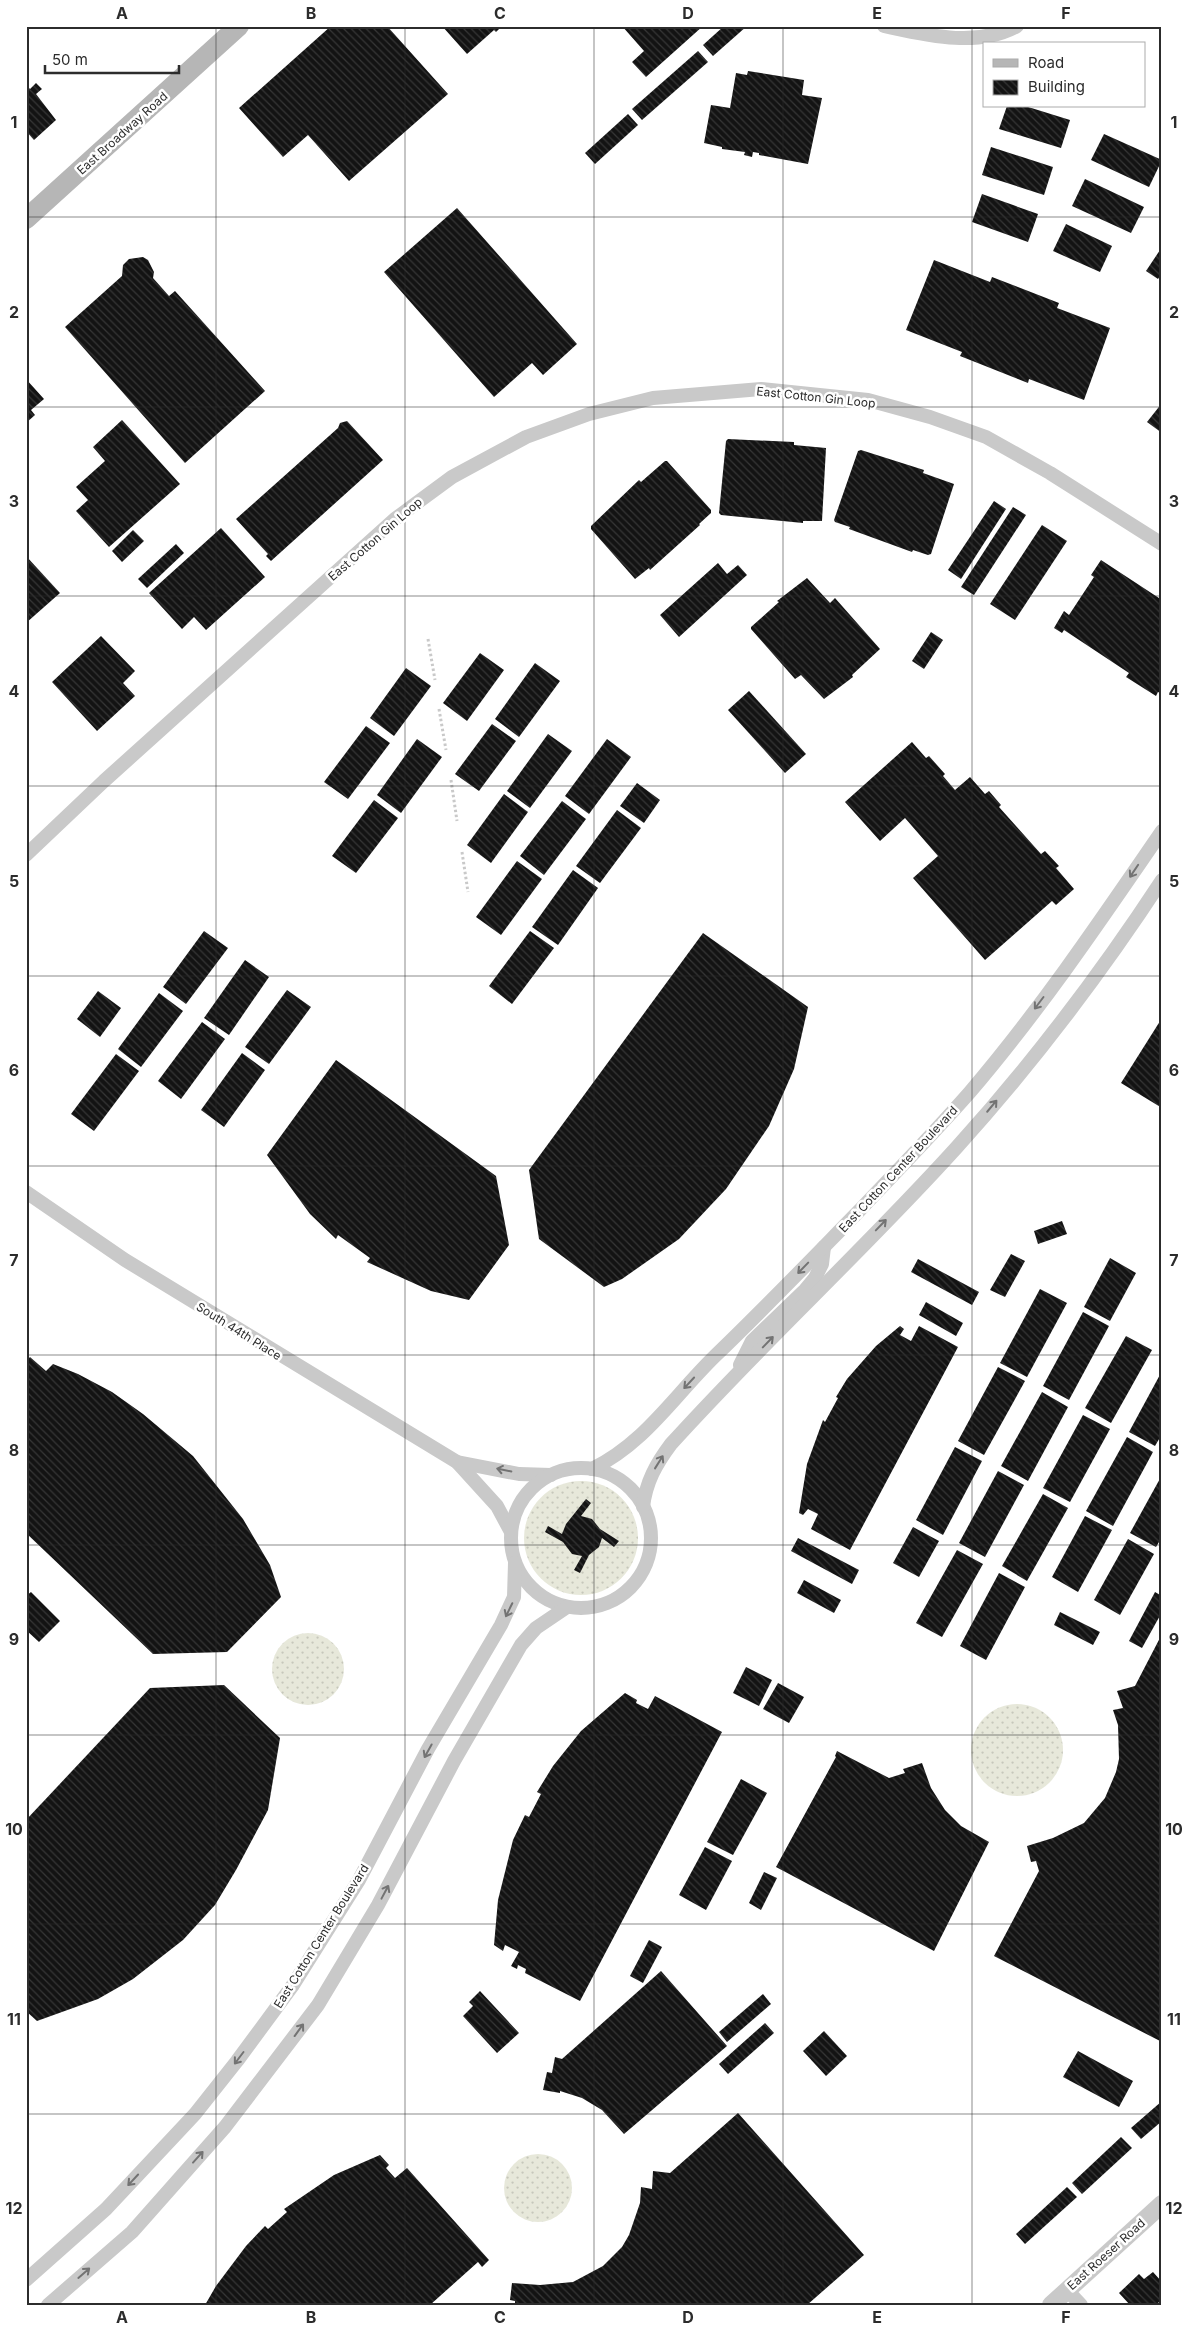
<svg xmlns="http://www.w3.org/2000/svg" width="1188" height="2331" font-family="Inter,sans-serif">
  <defs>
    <pattern id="grass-dots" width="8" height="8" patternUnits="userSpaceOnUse" patternTransform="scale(1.25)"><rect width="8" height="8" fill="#e7e8da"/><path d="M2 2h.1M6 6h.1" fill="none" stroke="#c6c7bb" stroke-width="1.8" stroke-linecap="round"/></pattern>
    <pattern id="building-back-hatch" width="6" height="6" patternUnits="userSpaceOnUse" patternTransform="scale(1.25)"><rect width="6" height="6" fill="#131313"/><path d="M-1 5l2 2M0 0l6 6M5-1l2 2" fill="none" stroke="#363636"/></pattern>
  </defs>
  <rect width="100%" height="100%" fill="#fff"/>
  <g fill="url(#grass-dots)">
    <circle cx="581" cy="1538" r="57"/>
    <circle cx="308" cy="1669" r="36"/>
    <circle cx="1017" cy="1750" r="46"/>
    <circle cx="538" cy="2188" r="34"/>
  </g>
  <g fill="url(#building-back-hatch)">
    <polygon points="331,26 387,26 448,94 349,181 308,135 283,157 239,108"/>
    <polygon points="442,26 502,26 496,32 494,30 467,54"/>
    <polygon points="622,26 703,26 646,77 632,62 644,51"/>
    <polygon points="724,26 747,26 713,56 703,45"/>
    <polygon points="698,51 708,62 642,120 632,109"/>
    <polygon points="748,71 804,80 802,95 822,98 808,164 759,155 759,153 753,152 752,157 744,155 745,152 722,149 722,147 704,143 711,105 730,108 736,73 747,75"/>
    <polygon points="36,83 42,89 36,94 56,120 34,140 26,131 26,85 30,89"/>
    <polygon points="1007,106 1025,106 1070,120 1061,148 999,129"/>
    <polygon points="628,114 638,125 595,164 585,153"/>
    <polygon points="1104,134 1162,160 1149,187 1091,160"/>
    <polygon points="991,147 1053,167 1044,195 982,175"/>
    <polygon points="1085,179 1144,207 1131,233 1072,206"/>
    <polygon points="982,194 1038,214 1028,242 972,222"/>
    <polygon points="457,208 577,344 543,375 532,363 494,397 384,272"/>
    <polygon points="1066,224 1112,246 1100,272 1053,251"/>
    <polygon points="1162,247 1162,273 1158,279 1146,271"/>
    <polygon points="143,257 148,260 154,272 153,278 169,296 175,291 265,391 185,463 65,327 122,276 123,265 129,259"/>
    <polygon points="934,260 990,282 992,277 1059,303 1057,308 1110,328 1084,400 1029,379 1028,383 960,356 962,352 906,330"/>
    <polygon points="26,379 44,399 31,410 35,415 26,423"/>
    <polygon points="1162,403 1162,433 1147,422"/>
    <polygon points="122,420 180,484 109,547 76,511 88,500 76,487 105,461 93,447"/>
    <polygon points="347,421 383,460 271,561 266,556 268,554 236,519 338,428 340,423"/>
    <polygon points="728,439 794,442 794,445 826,448 822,521 803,521 803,523 721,515 719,513 726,441"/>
    <polygon points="861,450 924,470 923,473 954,484 931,554 928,555 913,550 912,552 849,529 850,527 835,522 834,520 858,451"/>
    <polygon points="665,461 667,461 711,510 711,513 699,524 700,525 650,570 649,568 635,579 591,529 591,526 639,480 641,482"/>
    <polygon points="994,501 1006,509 961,579 948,570"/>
    <polygon points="1013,507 1026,515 974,595 961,587"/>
    <polygon points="1042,525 1067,541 1015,620 990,604"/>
    <polygon points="221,528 265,577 206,630 194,617 182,629 149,593"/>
    <polygon points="133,530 144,541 122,562 112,551"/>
    <polygon points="176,544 184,553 147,588 138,579"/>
    <polygon points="26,556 60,593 26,623"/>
    <polygon points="1101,560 1162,600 1162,694 1158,692 1156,696 1126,677 1129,673 1064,630 1062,633 1054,628 1064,611 1069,615 1094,577 1091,575"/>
    <polygon points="718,563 727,574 738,565 747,575 679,637 660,615"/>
    <polygon points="807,578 830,603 835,598 880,649 852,675 853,677 824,699 801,675 795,679 751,629 751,627 779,602 777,601"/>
    <polygon points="931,632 943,640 924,669 912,661"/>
    <polygon points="101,636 135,671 123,683 135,696 97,731 52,682"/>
    <polygon points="480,653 504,670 467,721 443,703"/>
    <polygon points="535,663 560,681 519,737 495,719"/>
    <polygon points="406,668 431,686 394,736 370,718"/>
    <polygon points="749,691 806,754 785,773 728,710"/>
    <polygon points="492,724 516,741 479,791 455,774"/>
    <polygon points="366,726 390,743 348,799 324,782"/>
    <polygon points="548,734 572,751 530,808 507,791"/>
    <polygon points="417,739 442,757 401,813 377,795"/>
    <polygon points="607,739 631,757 589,814 565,796"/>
    <polygon points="912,742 926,758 929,756 945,774 943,776 955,790 970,777 985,794 989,791 1001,805 999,807 1041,854 1045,851 1059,866 1056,868 1074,889 1056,905 1052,901 985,960 913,878 938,856 905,818 880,841 845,802"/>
    <polygon points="637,783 660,800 644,823 620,806"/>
    <polygon points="504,794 528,812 491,863 467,845"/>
    <polygon points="374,800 398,818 356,873 332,856"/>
    <polygon points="562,801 586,819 544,875 520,856"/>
    <polygon points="617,810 641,828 600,883 576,866"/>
    <polygon points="517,861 542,879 501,935 476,917"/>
    <polygon points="573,870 598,888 558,945 532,927"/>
    <polygon points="204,931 228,948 186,1004 163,987"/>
    <polygon points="530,931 554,948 512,1004 489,986"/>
    <polygon points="703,933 808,1007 794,1069 769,1126 726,1189 679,1239 622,1279 604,1287 539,1239 529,1170"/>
    <polygon points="245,960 269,977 229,1035 204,1018"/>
    <polygon points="287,990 311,1007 269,1064 245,1047"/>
    <polygon points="98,991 121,1008 100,1037 77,1019"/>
    <polygon points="159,993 183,1011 141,1067 118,1049"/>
    <polygon points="1162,1018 1162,1108 1121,1083"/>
    <polygon points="202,1022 225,1039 181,1099 158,1081"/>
    <polygon points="242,1053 265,1070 224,1127 201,1110"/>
    <polygon points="116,1054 139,1071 94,1131 71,1114"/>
    <polygon points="336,1060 496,1176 509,1245 469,1300 431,1291 367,1262 370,1258 338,1235 336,1239 310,1214 267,1155"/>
    <polygon points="1062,1221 1067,1234 1038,1244 1034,1231"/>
    <polygon points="1011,1254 1025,1261 1005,1297 990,1290"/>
    <polygon points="1110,1258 1136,1273 1110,1321 1084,1307"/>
    <polygon points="918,1259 979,1292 972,1305 911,1272"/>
    <polygon points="1040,1289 1067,1303 1027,1377 1000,1363"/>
    <polygon points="926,1302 963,1323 956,1336 919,1315"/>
    <polygon points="1083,1312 1109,1326 1069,1400 1043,1386"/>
    <polygon points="900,1326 904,1329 900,1335 911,1341 919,1326 958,1347 850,1550 811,1529 818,1514 808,1509 803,1515 799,1513 807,1464 823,1420 825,1422 838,1398 836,1397 847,1379 876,1346"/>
    <polygon points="1126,1336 1152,1350 1111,1423 1085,1408"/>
    <polygon points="30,1357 46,1371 53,1364 78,1374 112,1392 143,1414 193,1456 243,1519 270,1565 281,1597 227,1652 153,1654 26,1533 26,1361"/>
    <polygon points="998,1367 1025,1381 984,1455 958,1441"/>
    <polygon points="1162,1371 1162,1434 1155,1446 1129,1432"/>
    <polygon points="1042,1392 1068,1407 1028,1481 1001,1466"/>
    <polygon points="1083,1415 1110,1429 1070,1502 1043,1488"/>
    <polygon points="1127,1437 1153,1452 1113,1526 1086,1511"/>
    <polygon points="955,1447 982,1461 943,1535 916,1520"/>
    <polygon points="998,1471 1024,1485 985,1557 959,1543"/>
    <polygon points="1162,1475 1162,1537 1156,1547 1130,1533"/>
    <polygon points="1043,1494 1068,1508 1027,1581 1002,1566"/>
    <polygon points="586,1499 591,1503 581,1516 592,1519 600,1529 619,1541 614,1547 602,1538 599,1547 589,1555 580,1573 574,1570 582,1556 572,1554 563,1542 545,1532 548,1526 562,1534 566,1524"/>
    <polygon points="1085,1516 1112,1530 1078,1592 1052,1577"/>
    <polygon points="913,1527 939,1541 919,1577 893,1563"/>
    <polygon points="798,1538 859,1570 852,1584 791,1551"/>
    <polygon points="1128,1539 1154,1554 1120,1615 1094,1600"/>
    <polygon points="957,1550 983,1564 942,1637 916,1623"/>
    <polygon points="999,1573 1025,1587 986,1660 960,1646"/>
    <polygon points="804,1580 841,1600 834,1613 797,1593"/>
    <polygon points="31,1592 60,1621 39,1642 26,1630 26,1596"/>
    <polygon points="1155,1592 1162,1596 1162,1612 1142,1648 1129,1641"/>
    <polygon points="1060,1612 1100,1632 1093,1645 1054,1625"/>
    <polygon points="1162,1634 1162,2042 994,1956 1039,1871 1036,1861 1031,1862 1027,1846 1053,1838 1084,1823 1105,1798 1116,1772 1119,1759 1118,1725 1113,1710 1123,1708 1117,1691 1135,1686"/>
    <polygon points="746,1667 772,1680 759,1706 733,1693"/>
    <polygon points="778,1683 804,1697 789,1723 763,1709"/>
    <polygon points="224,1685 280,1738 268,1810 236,1870 215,1905 183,1940 133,1979 98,1999 37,2021 26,2011 26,1820 150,1688"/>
    <polygon points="625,1693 637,1700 636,1703 648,1709 655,1696 722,1732 580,2001 525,1973 526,1969 518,1965 517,1969 511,1966 519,1952 505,1945 503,1951 494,1945 498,1900 513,1840 525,1815 529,1817 541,1794 537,1792 553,1766 581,1731"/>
    <polygon points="837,1751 889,1778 905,1773 903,1769 922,1763 931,1788 945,1810 961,1826 989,1842 934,1951 776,1867 836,1757 835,1756"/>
    <polygon points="741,1779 767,1793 733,1855 707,1842"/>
    <polygon points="705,1847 732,1861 706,1910 679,1895"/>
    <polygon points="764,1872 777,1878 761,1910 749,1903"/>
    <polygon points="649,1940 662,1947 643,1983 630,1976"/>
    <polygon points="661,1971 727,2046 624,2134 602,2110 582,2098 560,2091 560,2093 543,2090 547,2072 552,2073 555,2057 562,2059"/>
    <polygon points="480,1991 519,2033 497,2053 463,2016 473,2006 469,2002"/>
    <polygon points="763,1994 771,2004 727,2042 719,2032"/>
    <polygon points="765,2023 774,2033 728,2074 719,2064"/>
    <polygon points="824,2031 847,2056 826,2076 803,2051"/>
    <polygon points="1078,2051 1133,2081 1119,2107 1063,2077"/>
    <polygon points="1162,2101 1162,2121 1141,2139 1131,2128"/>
    <polygon points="738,2113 864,2255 807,2305 515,2305 515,2301 510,2300 512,2283 540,2285 573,2282 603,2266 622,2247 629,2235 640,2203 641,2187 652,2189 653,2171 670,2173"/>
    <polygon points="1121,2137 1132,2148 1082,2194 1072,2183"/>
    <polygon points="380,2155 389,2165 386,2168 395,2178 407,2168 489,2260 482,2267 478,2262 430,2305 205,2305 216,2286 246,2246 265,2226 268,2229 287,2212 284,2209 334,2175"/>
    <polygon points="1067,2187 1077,2197 1025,2244 1016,2234"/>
    <polygon points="1153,2272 1162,2282 1162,2299 1156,2305 1130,2305 1119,2293 1139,2274 1144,2279"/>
  </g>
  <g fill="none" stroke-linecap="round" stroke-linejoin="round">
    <g stroke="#c9c9c9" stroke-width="3" stroke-dasharray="2.5 2.5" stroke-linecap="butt">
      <polyline points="428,639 435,680"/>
      <polyline points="439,709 446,750"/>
      <polyline points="451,780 457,821"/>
      <polyline points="462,852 468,892"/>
    </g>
    <g stroke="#c9c9c9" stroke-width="14">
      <path d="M884,26c42,9 93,22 133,0"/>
      <polyline points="26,855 104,781 395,519 452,477 526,437 589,414 653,398 761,389 868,400 930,417 986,437 1050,473 1162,544"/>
      <polyline points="26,1192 125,1260 457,1462 497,1506 511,1532"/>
      <polyline points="740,1365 752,1341 805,1290 815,1278 822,1264 824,1247"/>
      <polyline points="457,1462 519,1474 551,1475"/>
      <circle cx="581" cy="1538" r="70"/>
      <path d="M592,1469c54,-27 81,-72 123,-113 49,-47 96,-96 143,-144 38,-40 76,-79 112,-120 70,-82 131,-172 192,-261"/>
      <path d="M643,1507c3,-25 13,-43 28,-63 92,-102 194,-195 286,-297 75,-83 144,-174 205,-267"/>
      <polyline points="26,2280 106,2209 195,2114 237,2061 293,1985 359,1880 428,1749 501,1625 514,1597 515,1563"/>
      <polyline points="1067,2290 1081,2305"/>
      <polyline points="48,2305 132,2232 225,2127 318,2005 378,1905 454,1761 521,1645 536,1628 567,1607"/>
    </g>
    <polyline stroke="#c9c9c9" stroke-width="18" points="1051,2305 1162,2204"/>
    <polyline stroke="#b6b6b6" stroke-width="20" points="26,219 239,26"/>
  </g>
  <defs><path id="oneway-shaft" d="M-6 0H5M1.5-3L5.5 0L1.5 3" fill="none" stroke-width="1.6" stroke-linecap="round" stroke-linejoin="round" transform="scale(1.25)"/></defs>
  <g stroke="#737373">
    <use href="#oneway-shaft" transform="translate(1134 871) rotate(124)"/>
    <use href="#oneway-shaft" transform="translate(1039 1003) rotate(127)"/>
    <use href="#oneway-shaft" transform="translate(992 1106) rotate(-50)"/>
    <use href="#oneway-shaft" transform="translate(881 1225) rotate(-46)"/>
    <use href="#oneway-shaft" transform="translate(803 1268) rotate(134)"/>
    <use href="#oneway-shaft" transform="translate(768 1342) rotate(-46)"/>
    <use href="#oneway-shaft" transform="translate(689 1383) rotate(133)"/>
    <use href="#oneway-shaft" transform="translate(659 1462) rotate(-58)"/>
    <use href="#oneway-shaft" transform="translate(504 1470) rotate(-168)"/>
    <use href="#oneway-shaft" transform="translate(509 1610) rotate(116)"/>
    <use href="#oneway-shaft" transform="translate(428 1751) rotate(119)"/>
    <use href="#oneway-shaft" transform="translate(385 1892) rotate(-62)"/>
    <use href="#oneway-shaft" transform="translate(299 2030) rotate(-54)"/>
    <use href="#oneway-shaft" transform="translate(239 2058) rotate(127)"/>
    <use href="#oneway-shaft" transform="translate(198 2157) rotate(-48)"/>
    <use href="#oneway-shaft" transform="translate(133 2180) rotate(133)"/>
    <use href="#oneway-shaft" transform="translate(84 2273) rotate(-41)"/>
  </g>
  <path fill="none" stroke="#2c2c2c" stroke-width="1" stroke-opacity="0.55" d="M216,26v2279M405,26v2279M594,26v2279M783,26v2279M972,26v2279M26,217h1136M26,407h1136M26,596h1136M26,786h1136M26,976h1136M26,1166h1136M26,1355h1136M26,1545h1136M26,1735h1136M26,1924h1136M26,2114h1136"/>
  <g text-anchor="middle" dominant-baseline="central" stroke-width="5" stroke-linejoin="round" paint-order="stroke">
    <g font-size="12" fill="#2c2c2c" stroke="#fff">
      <text transform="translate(122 133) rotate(-42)">East Broadway Road</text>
      <text transform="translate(816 397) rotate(6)">East Cotton Gin Loop</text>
      <text transform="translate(375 539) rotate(-41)">East Cotton Gin Loop</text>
      <text transform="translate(898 1169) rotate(-47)">East Cotton Center Boulevard</text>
      <text transform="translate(239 1331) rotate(32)">South 44th Place</text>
      <text transform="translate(321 1936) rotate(-58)">East Cotton Center Boulevard</text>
      <text transform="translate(1106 2254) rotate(-42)">East Roeser Road</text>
    </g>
  </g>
  <rect width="1188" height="2331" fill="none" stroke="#ffffff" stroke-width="55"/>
  <rect x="983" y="42" width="162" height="65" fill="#ffffff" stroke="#ababab"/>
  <rect x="993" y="59" width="25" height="8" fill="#b6b6b6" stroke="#ababab"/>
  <text x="1028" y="68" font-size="15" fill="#2c2c2c">Road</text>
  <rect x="993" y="80" width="25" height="15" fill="url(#building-back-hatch)" stroke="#ababab"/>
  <text x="1028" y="92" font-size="15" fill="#2c2c2c">Building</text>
  <path d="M45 65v8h134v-8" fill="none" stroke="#2c2c2c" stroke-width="2.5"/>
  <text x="52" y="65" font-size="15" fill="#2c2c2c" stroke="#ffffff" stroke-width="4" paint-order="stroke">50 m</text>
  <rect x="28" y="28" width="1132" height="2276" fill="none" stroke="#2c2c2c" stroke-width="2"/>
  <g font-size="16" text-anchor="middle" font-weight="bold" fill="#2c2c2c">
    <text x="122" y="19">A</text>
    <text x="311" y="19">B</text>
    <text x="500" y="19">C</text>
    <text x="688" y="19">D</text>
    <text x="877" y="19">E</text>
    <text x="1066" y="19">F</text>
    <text x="14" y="128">1</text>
    <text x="1174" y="128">1</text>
    <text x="14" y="318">2</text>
    <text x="1174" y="318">2</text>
    <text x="14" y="507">3</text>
    <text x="1174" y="507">3</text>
    <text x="14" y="697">4</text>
    <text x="1174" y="697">4</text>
    <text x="14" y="887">5</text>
    <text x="1174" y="887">5</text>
    <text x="14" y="1076">6</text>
    <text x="1174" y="1076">6</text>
    <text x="14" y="1266">7</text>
    <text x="1174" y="1266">7</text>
    <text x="14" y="1456">8</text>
    <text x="1174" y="1456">8</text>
    <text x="14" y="1645">9</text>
    <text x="1174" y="1645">9</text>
    <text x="14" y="1835">10</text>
    <text x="1174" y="1835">10</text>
    <text x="14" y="2025">11</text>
    <text x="1174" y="2025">11</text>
    <text x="14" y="2214">12</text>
    <text x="1174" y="2214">12</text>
    <text x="122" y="2323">A</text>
    <text x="311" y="2323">B</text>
    <text x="500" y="2323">C</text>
    <text x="688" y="2323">D</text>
    <text x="877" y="2323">E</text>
    <text x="1066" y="2323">F</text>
  </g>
</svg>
